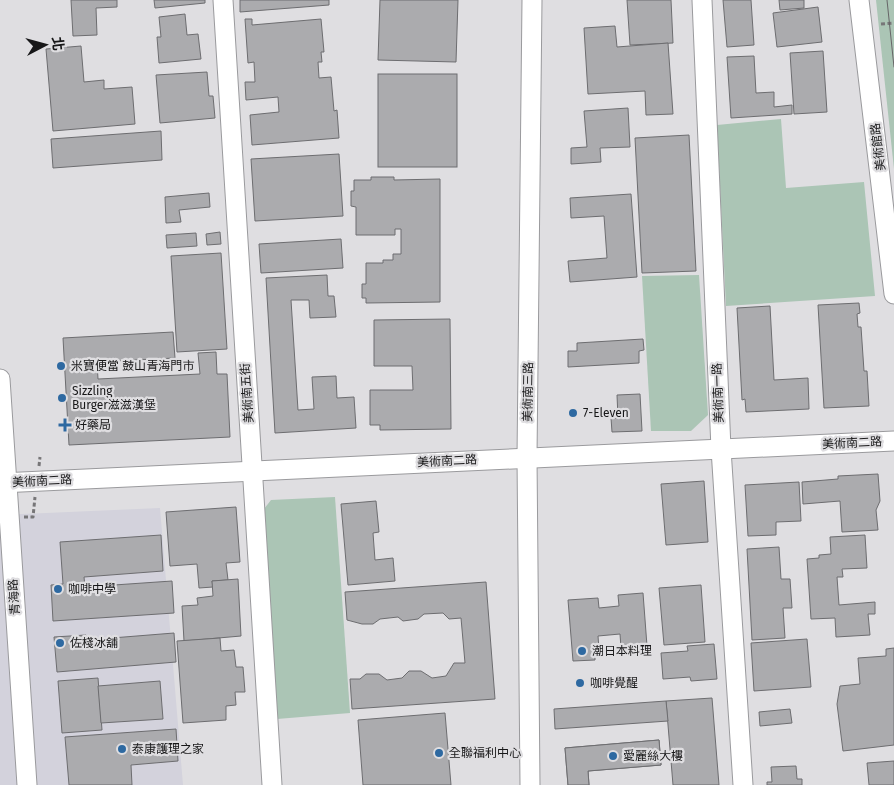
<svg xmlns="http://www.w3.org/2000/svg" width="894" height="785" font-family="'Fira Sans','Noto Sans TC',sans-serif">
  <rect width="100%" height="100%" fill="#dfdee1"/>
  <polygon fill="#d3d2dc" points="160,508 183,785 0,785 0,515"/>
  <g fill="#abc5b5">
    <polygon points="876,0 894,0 894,169"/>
    <polygon points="781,119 786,188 864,182 875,296 726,306 717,125"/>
    <polygon points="699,275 708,415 691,431 651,431 642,276"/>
    <polygon points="335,497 350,713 277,719 264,509 271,500"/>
  </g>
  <g fill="#ababae" stroke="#6d6d70">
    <polygon points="71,0 117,0 117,7 96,8 97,35 73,36"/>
    <polygon points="154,0 205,0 205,3 155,8"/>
    <polygon points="240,0 329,0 329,5 240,12"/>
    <polygon points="380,0 458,0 456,62 378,60"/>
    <polygon points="627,0 671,0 673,43 630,45"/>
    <polygon points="723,0 751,0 754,45 727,47"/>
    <polygon points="779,0 804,0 804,8 780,10"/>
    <polygon points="818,7 822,42 777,47 773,13"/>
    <polygon points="185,14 187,35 198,34 201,59 159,63 157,37 161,37 159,17"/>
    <polygon points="245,19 252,19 252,25 321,19 324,52 321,52 322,62 318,62 319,78 331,77 334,111 337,110 339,138 252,145 250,115 279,112 278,97 246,100 245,82 255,82 254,62 248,63"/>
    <polygon points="615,26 617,47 668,43 673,114 646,115 645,91 588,94 584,28"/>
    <polygon points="81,46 84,82 104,80 104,89 132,87 135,124 53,131 46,49"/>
    <polygon points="823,51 827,112 794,114 790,53"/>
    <polygon points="754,56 756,93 774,92 774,107 792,105 792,114 731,118 727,57"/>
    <polygon points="207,72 209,96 213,96 215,118 160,123 156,75"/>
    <rect x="378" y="74" width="79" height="93"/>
    <polygon points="628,108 630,147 600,148 601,162 571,164 571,148 587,147 584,111"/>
    <polygon points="161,131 162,160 53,168 51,139"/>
    <polygon points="689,135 696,271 642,273 635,138"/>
    <polygon points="339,154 343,216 255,221 251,159"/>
    <polygon points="371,177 394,177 394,180 440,179 440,302 366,303 366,298 362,298 362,284 366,284 366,263 383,263 383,260 393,260 393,254 401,254 401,229 395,229 395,235 356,235 356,207 351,206 351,191 354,191 354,180 371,180"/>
    <polygon points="209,193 210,207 179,210 181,222 166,223 165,197"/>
    <polygon points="631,194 637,277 570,282 568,261 607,258 604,216 571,218 570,198"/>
    <polygon points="220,232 221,244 207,245 206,234"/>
    <polygon points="196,233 197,246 167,248 166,235"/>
    <polygon points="341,239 343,268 261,273 259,244"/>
    <polygon points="221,253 227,349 177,352 171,256"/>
    <polygon points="327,275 328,296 334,296 336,317 310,318 309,300 291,300 298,410 314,409 312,377 336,376 337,398 354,397 356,428 275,433 266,278"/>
    <polygon points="859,303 860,313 857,314 858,327 861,327 864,371 867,371 869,406 824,408 818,305"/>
    <polygon points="770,306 774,380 808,378 809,409 746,412 745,399 742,400 737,308"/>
    <polygon points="450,319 451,429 380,430 380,425 370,425 370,390 413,390 412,366 374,366 374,320"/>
    <polygon points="173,332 175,358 97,362 98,379 200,374 198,353 216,352 217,374 227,374 230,437 69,445 63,338"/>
    <polygon points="643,339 644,350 639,351 639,363 568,367 568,351 577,351 577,343"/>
    <polygon points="640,394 642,431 612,432 611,418 618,418 617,395"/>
    <polygon points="878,474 880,501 876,510 878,530 842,532 840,501 803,504 802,482 838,479 838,476"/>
    <polygon points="704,481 708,542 666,545 661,484"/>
    <polygon points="799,482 801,521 776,522 776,535 748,536 745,485"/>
    <polygon points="376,501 379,532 373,533 375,560 393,558 395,581 348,585 341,504"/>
    <polygon points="236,507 240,562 226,563 228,580 212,581 213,587 199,588 197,564 170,566 166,512"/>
    <polygon points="161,535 163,571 84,577 85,587 172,581 174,613 53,621 51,585 63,584 60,542"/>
    <polygon points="865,535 867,568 842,569 843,577 837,577 839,605 875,602 875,614 868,614 870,635 836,637 835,618 811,619 807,559 819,558 819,555 831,554 830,537"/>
    <polygon points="779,547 781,579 790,579 792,608 783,608 785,638 752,640 747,549"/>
    <polygon points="238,579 241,636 184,641 182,606 198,605 197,598 213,596 212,581"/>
    <polygon points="486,582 495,699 352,709 350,679 360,679 366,674 379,674 387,680 402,678 409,671 421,671 432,678 446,676 454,663 465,663 461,618 449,619 443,613 424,614 418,619 403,621 398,617 380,619 373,624 362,624 347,620 345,592"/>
    <polygon points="701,585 705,642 664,645 659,588"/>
    <polygon points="643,593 647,646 621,648 620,634 598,636 599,649 595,649 595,660 573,661 568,600 598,598 599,608 619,606 618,595"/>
    <polygon points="174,633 176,662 57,672 54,637 86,635 87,640"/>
    <polygon points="220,638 221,651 234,650 236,667 243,667 245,692 235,692 236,705 226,706 226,720 183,723 177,641"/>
    <polygon points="807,639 811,687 754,691 751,643"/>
    <polygon points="714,644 717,679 691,681 690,677 663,679 661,653 688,651 687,646"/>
    <polygon points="894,648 894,745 843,751 837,704 840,686 860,684 858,658 886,656 886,649"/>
    <polygon points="98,678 102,730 62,733 58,681"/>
    <polygon points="160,681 163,719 101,723 98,686"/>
    <polygon points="712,698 719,785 673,785 666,701"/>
    <polygon points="666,701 668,721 555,729 554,709"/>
    <polygon points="790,709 792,723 760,726 759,712"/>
    <polygon points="445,713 451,785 363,785 358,720"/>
    <polygon points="176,729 178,761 131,765 132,785 69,785 65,737"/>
    <polygon points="659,740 661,765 588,771 589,785 568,785 565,748"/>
    <polygon points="659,740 661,765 588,771 589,785 568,785 565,748"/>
    <polygon points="894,761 894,785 869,785 867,763"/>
    <polygon points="796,766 797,779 802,779 802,785 767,785 767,782 772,782 771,767"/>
  </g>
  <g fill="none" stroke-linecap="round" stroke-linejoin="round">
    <g stroke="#9a9a9d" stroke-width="21">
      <g id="minor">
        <polyline points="223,0 272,785"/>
        <polyline points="702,0 721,449 743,785"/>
        <polyline points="859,0 894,294"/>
        <polyline points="0,379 27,785"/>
        <polyline points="0,483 894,441"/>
        <polyline points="530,785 527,457 532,0"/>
      </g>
    </g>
    <g stroke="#777678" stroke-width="3" stroke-dasharray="4 2.5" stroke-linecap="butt">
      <polyline points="881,24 894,23"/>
      <polyline points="39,466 40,457"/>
      <polyline points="24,517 33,517 35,497"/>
    </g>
    <use href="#minor" stroke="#fff" stroke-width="19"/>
    <polyline stroke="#666567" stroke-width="1" points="887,0 894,67"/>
  </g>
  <g fill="#2e69a1" stroke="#dfdee1" stroke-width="2">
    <circle cx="61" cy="366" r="5"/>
    <circle cx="62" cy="398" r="5"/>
    <circle cx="573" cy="413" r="5"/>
    <path d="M62.5 417.5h5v5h5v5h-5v5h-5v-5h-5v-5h5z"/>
    <circle cx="58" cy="589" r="5"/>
    <circle cx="60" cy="643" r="5"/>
    <circle cx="582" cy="651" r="5"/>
    <circle cx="580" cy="683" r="5"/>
    <circle cx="122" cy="749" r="5"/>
    <circle cx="439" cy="753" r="5"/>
    <circle cx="613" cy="756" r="5"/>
  </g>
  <g text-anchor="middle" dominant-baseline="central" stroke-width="4.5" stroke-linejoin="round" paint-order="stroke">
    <g font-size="12" fill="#171718" stroke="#dfdee1">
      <text transform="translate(878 147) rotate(-97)">美術館路</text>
      <text transform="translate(528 392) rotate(-89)">美術南三路</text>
      <text transform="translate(247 393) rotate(-94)">美術南五街</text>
      <text transform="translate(718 393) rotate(-92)">美術南一路</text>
      <text transform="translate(852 443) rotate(-3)">美術南二路</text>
      <text transform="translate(447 461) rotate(-3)">美術南二路</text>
      <text transform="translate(42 481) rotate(-3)">美術南二路</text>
      <text transform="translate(14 597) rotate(-94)">青海路</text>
    </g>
    <g font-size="12" fill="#171718" stroke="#dfdee1" text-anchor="start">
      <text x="71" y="366">米寶便當 鼓山青海門市</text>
      <text x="72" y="391">Sizzling<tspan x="72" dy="14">Burger滋滋漢堡</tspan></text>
      <text x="583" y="413">7-Eleven</text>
      <text x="75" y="425">好藥局</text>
      <text x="68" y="589">咖啡中學</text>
      <text x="70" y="643">佐棧冰舖</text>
      <text x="592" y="651">潮日本料理</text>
      <text x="590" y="683">咖啡覺醒</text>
      <text x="132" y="749">泰康護理之家</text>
      <text x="449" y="753">全聯福利中心</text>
      <text x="623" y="756">愛麗絲大樓</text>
    </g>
  </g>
  <g transform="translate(45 45) rotate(84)" stroke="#dfdee1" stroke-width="4" paint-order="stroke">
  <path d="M0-4L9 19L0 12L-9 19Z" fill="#171718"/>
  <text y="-8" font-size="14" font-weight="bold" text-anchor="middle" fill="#171718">北</text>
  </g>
</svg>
